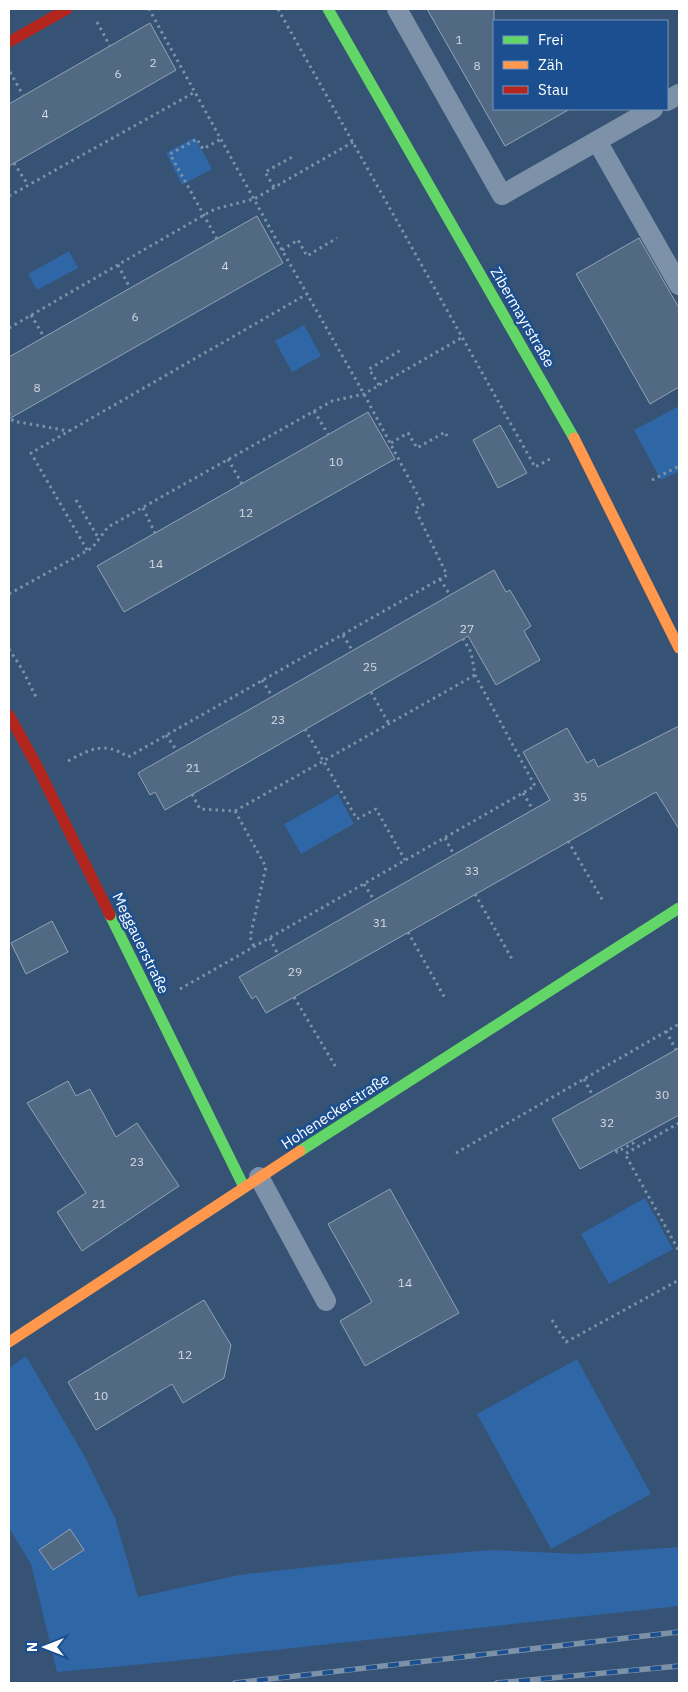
<svg xmlns="http://www.w3.org/2000/svg" width="688" height="1692" font-family="'IBM Plex Sans',sans-serif">
  <rect width="100%" height="100%" fill="#365274"/>
  <g fill="#2f66a5">
    <polygon points="195,137 212,169 182,185 166,153"/>
    <polygon points="69,251 78,268 37,290 28,274"/>
    <polygon points="304,325 321,356 292,372 275,341"/>
    <polygon points="679,406 679,471 661,480 634,430"/>
    <polygon points="338,794 354,824 301,854 284,824"/>
    <polygon points="645,1198 673,1249 609,1284 581,1234"/>
    <polygon points="26,1356 85,1457 115,1518 138,1597 239,1575 364,1561 491,1550 580,1554 679,1547 679,1606 155,1663 57,1672 31,1564 9,1528 9,1368"/>
    <polygon points="577,1359 651,1494 551,1549 477,1414"/>
  </g>
  <g fill="#526984" stroke="#92a2b6">
    <polygon points="427,9 494,9 494,109 570,109 505,146"/>
    <polygon points="150,23 176,70 9,166 9,104"/>
    <polygon points="257,216 283,263 9,419 9,357"/>
    <polygon points="639,238 679,308 679,387 650,404 576,274"/>
    <polygon points="368,412 395,459 124,612 97,566"/>
    <polygon points="500,425 527,473 498,488 473,440"/>
    <polygon points="494,570 506,592 510,590 531,626 524,631 540,660 496,685 468,636 165,810 155,792 150,795 138,773"/>
    <polygon points="679,726 679,829 656,792 266,1013 256,996 252,999 239,977 550,800 523,752 567,728 587,763 594,759 598,767"/>
    <polygon points="52,921 68,952 26,974 11,943"/>
    <polygon points="679,1048 679,1115 580,1169 552,1119"/>
    <polygon points="68,1081 76,1096 90,1089 116,1137 137,1123 179,1186 82,1251 57,1212 86,1193 27,1103"/>
    <polygon points="390,1189 459,1313 365,1366 340,1321 372,1302 328,1224"/>
    <polygon points="204,1300 231,1345 224,1378 183,1403 172,1384 96,1430 68,1382"/>
    <polygon points="70,1529 84,1550 53,1570 39,1550"/>
  </g>
  <g fill="none" stroke-linecap="round" stroke-linejoin="round">
    <g stroke="#7d92a8" stroke-width="3" stroke-dasharray="2.5 4" stroke-linecap="butt">
      <polyline points="278,9 535,467 550,459"/>
      <polyline points="97,22 110,46"/>
      <polyline points="10,72 23,95"/>
      <polyline points="14,163 28,185"/>
      <polyline points="274,187 265,172 294,156"/>
      <polyline points="9,196 195,92"/>
      <polyline points="217,239 170,154 197,139 203,149 221,139"/>
      <polyline points="282,250 298,240 307,256 337,238"/>
      <polyline points="118,265 130,288"/>
      <polyline points="31,315 44,337"/>
      <polyline points="9,328 204,215 215,209 254,199 353,142"/>
      <polyline points="379,385 369,369 401,350"/>
      <polyline points="314,411 328,434"/>
      <polyline points="9,413 13,421 69,431"/>
      <polyline points="391,443 408,433 417,448 445,432 448,438"/>
      <polyline points="228,459 242,484"/>
      <polyline points="652,480 679,466"/>
      <polyline points="76,500 99,539"/>
      <polyline points="143,508 155,533"/>
      <polyline points="87,550 31,453 307,294"/>
      <polyline points="440,579 450,595"/>
      <polyline points="9,594 92,548 108,527 332,401 364,394 463,337"/>
      <polyline points="343,635 352,650"/>
      <polyline points="9,649 22,669 36,697"/>
      <polyline points="262,680 272,696"/>
      <polyline points="371,692 389,724"/>
      <polyline points="305,729 357,819 376,809 405,860"/>
      <polyline points="166,735 177,751"/>
      <path d="M68,761c22,-12 37,-20 60,-4l319,-182 -32,-66 8,-4 -59,-111 -82,-144 -133,-241"/>
      <polyline points="523,793 533,810"/>
      <polyline points="192,794 200,809 235,811 266,867 250,937 254,947"/>
      <polyline points="235,811 475,675"/>
      <polyline points="445,838 454,855"/>
      <polyline points="568,841 603,901"/>
      <polyline points="364,884 374,900"/>
      <polyline points="475,894 512,959"/>
      <polyline points="408,932 446,1000"/>
      <polyline points="270,938 278,955"/>
      <polyline points="180,989 535,786 475,675 471,652 463,639"/>
      <polyline points="294,997 337,1069"/>
      <polyline points="666,1031 676,1050"/>
      <polyline points="584,1079 593,1096"/>
      <polyline points="679,1123 625,1154 679,1251"/>
      <polyline points="616,1150 617,1152 633,1143 635,1148"/>
      <polyline points="456,1153 679,1024"/>
      <polyline points="552,1320 566,1342 679,1280"/>
    </g>
    <g stroke="#7d92a8" stroke-width="20">
      <polyline points="397,9 502,195 653,109"/>
      <polyline points="667,101 679,94"/>
      <polyline points="597,141 679,285"/>
      <polyline points="259,1177 326,1301"/>
    </g>
    <g stroke="#63d668" stroke-width="11">
      <polyline points="328,9 574,438"/>
      <polyline points="110,915 244,1187"/>
      <polyline points="300,1151 679,908"/>
    </g>
    <g stroke="#ff974d" stroke-width="11">
      <polyline points="574,438 679,648"/>
      <polyline points="9,1342 300,1151"/>
    </g>
    <g stroke="#b3261e" stroke-width="11">
      <polyline points="9,42 67,9"/>
      <polyline points="9,715 37,766 110,915"/>
    </g>
    <g stroke="#7e92a7" stroke-width="5.5">
      <g id="rail">
        <polyline points="235,1683 679,1632"/>
        <polyline points="497,1683 679,1666"/>
      </g>
    </g>
    <use href="#rail" stroke="#1b4f8f" stroke-width="4" stroke-dasharray="11" stroke-linecap="butt"/>
  </g>
  <g text-anchor="middle" dominant-baseline="central" stroke-width="5" stroke-linejoin="round" paint-order="stroke">
    <g font-size="12" fill="#d4dae0">
      <text x="459" y="39">1</text>
      <text x="153" y="62">2</text>
      <text x="477" y="65">8</text>
      <text x="118" y="73">6</text>
      <text x="45" y="113">4</text>
      <text x="225" y="265">4</text>
      <text x="135" y="316">6</text>
      <text x="37" y="387">8</text>
      <text x="336" y="461">10</text>
      <text x="246" y="512">12</text>
      <text x="156" y="563">14</text>
      <text x="467" y="628">27</text>
      <text x="370" y="666">25</text>
      <text x="278" y="719">23</text>
      <text x="193" y="767">21</text>
      <text x="580" y="796">35</text>
      <text x="472" y="870">33</text>
      <text x="380" y="922">31</text>
      <text x="295" y="971">29</text>
      <text x="662" y="1094">30</text>
      <text x="607" y="1122">32</text>
      <text x="137" y="1161">23</text>
      <text x="99" y="1203">21</text>
      <text x="405" y="1282">14</text>
      <text x="185" y="1354">12</text>
      <text x="101" y="1395">10</text>
    </g>
    <g font-size="15" fill="#fff" stroke="#1b4f8f">
      <text transform="translate(523 317) rotate(60)">Zibermayrstraße</text>
      <text transform="translate(141 943) rotate(64)">Meggauerstraße</text>
      <text transform="translate(335 1111) rotate(-33)">Hoheneckerstraße</text>
    </g>
  </g>
  <rect width="688" height="1692" fill="none" stroke="#ffffff" stroke-width="20"/>
  <rect x="493" y="20" width="175" height="90" fill="#1b4f8f" stroke="#7695bc"/>
  <rect x="503" y="36" width="25" height="8" fill="#63d668" stroke="#7695bc"/>
  <text x="538" y="45" font-size="15" fill="#ffffff">Frei</text>
  <rect x="503" y="61" width="25" height="8" fill="#ff974d" stroke="#7695bc"/>
  <text x="538" y="70" font-size="15" fill="#ffffff">Zäh</text>
  <rect x="503" y="86" width="25" height="8" fill="#b3261e" stroke="#7695bc"/>
  <text x="538" y="95" font-size="15" fill="#ffffff">Stau</text>
  <g transform="translate(45 1647) rotate(270)" stroke="#1b4f8f" stroke-width="4" paint-order="stroke">
  <path d="M0-4L9 19L0 12L-9 19Z" fill="#ffffff"/>
  <text y="-8" font-size="14" font-weight="bold" text-anchor="middle" fill="#ffffff">N</text>
  </g>
</svg>
